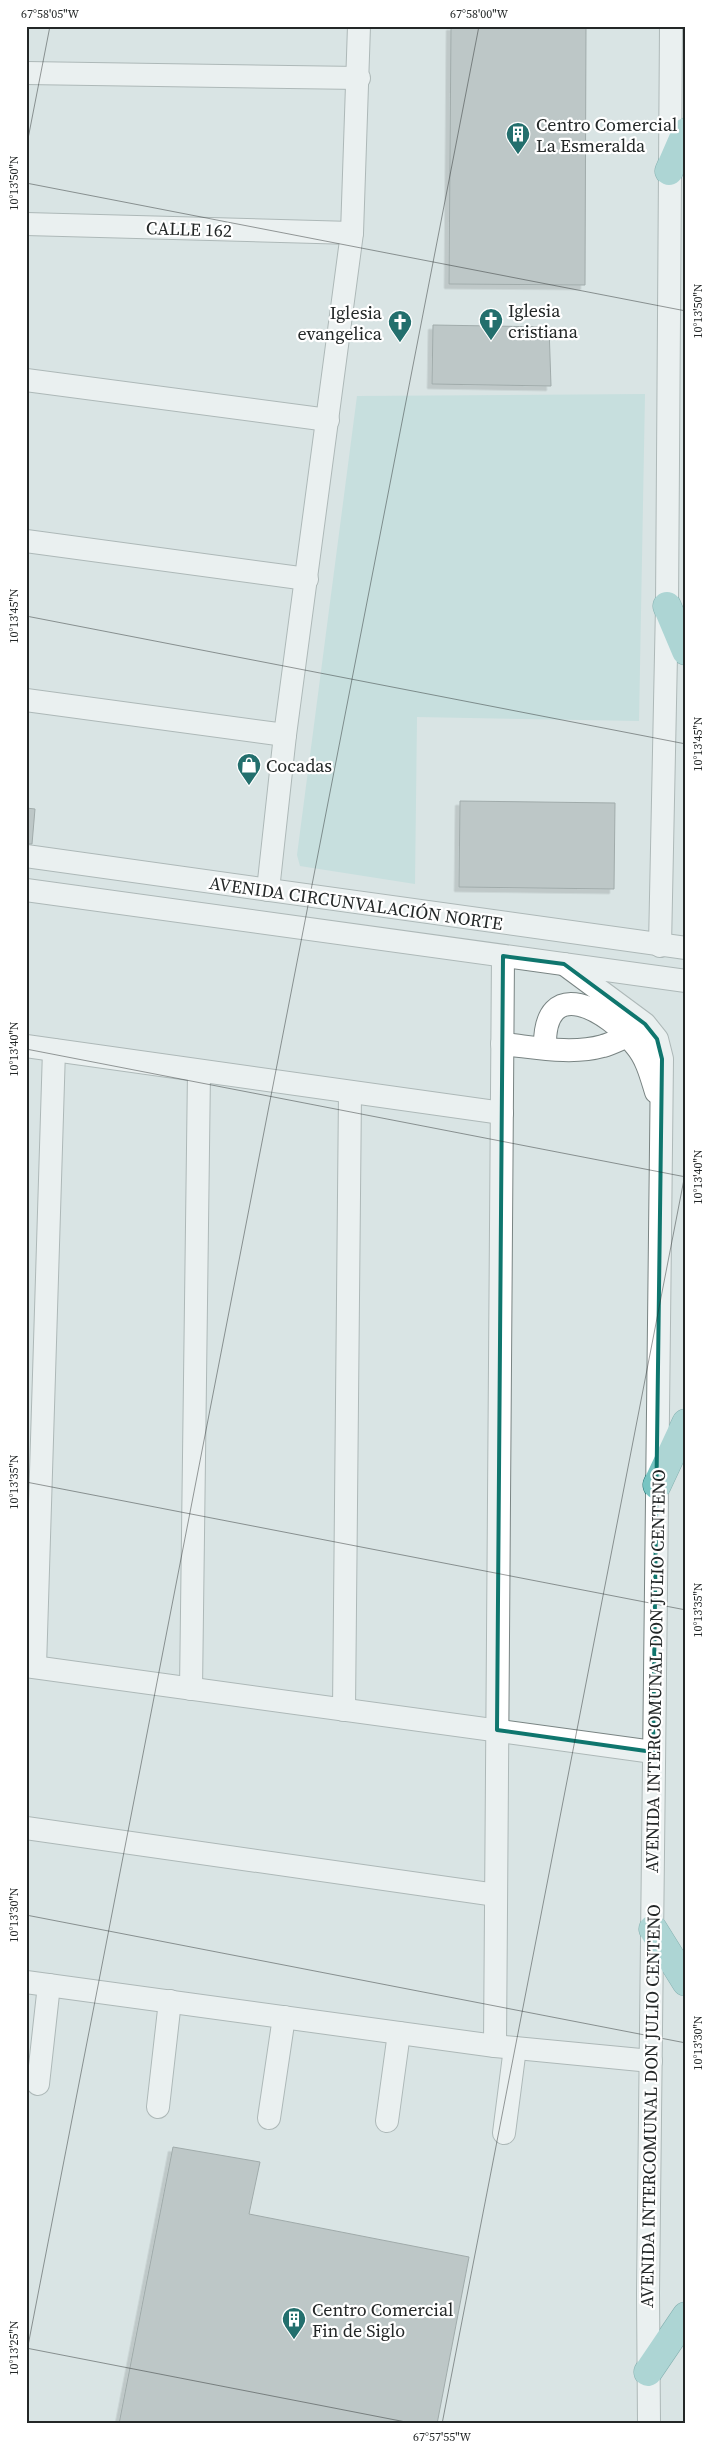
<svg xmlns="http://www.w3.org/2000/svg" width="712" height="2450" font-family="'Source Serif 4',serif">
  <defs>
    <filter id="shadow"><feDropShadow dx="-4.5" dy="4.5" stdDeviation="0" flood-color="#0004"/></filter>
  </defs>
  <rect width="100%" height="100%" fill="#d9e4e4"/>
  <polygon fill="#b1d9d7" points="645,394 639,721 417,717 415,884 300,866 297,855 357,396"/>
  <g fill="#9ba5a5" stroke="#5c6665" filter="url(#shadow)">
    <polygon points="451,26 586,26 585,285 449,284"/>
    <polygon points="433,325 549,327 551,386 432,384"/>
    <polygon points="460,801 615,803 614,889 459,887"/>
    <polygon points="26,808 35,809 32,844 26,844"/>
    <polygon points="173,2147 260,2162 249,2214 469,2257 437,2424 119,2424"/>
  </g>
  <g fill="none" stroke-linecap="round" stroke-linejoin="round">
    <g stroke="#798483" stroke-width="24">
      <g id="minor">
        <polyline points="26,73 359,78"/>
        <polyline points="26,224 352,233"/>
        <polyline points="26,380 328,420"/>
        <polyline points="26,541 307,579"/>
        <polyline points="26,700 285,735"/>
        <polyline points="26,856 686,948"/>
        <polyline points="26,890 686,981"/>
        <polyline points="268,890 285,735 352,233 359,26"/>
        <polyline points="660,946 667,606 671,26"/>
        <polyline points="564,964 645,1024 657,1039 662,1059 648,2293 649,2424"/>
        <path d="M502,1044c32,3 69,11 101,2 8,-2 17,-7 25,-10"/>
        <polyline points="26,1046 502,1113"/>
        <path d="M545,1048c-2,-76 64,-38 91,-2 11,13 15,30 20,46"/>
        <polyline points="26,1666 653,1752"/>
        <polyline points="35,1667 54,1050"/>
        <polyline points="191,1689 199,1071"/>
        <polyline points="344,1710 350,1092"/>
        <polyline points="26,1828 496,1895"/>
        <polyline points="26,1982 495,2046 651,2061"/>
        <polyline points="495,2046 503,956"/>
        <polyline points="38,2084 49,1985"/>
        <polyline points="158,2107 170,2001"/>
        <polyline points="269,2118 284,2017"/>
        <polyline points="387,2121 399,2033"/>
        <polyline points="504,2133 515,2048"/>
      </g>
    </g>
    <g stroke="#207372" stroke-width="29">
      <g id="major">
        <polyline points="669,171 686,132"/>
        <polyline points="667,606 686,651"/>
        <polyline points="657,1485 686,1423"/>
        <polyline points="653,1929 686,1982"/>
        <polyline points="648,2372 686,2316"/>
      </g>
    </g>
    <use href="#minor" stroke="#fff" stroke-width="22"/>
    <use href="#major" stroke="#78c4c2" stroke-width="28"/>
  </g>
  <path d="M0 0H712V2450H0ZM503,956l61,8 81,60 12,15 5,20 -9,693 -156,-22z" fill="#d9e4e4" fill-opacity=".55" fill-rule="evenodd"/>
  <path fill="none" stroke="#0f766e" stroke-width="4" stroke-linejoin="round" d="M503,956l61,8 81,60 12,15 5,20 -9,693 -156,-22z"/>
  <path fill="none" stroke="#232727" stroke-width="1" stroke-opacity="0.45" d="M26,149l24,-123M26,183l660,128M26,616l660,128M26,1049l660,128M26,1482l660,128M26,1915l660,128M26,2348l390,76M26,2356l453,-2330M442,2424l244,-1255"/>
  <defs>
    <g id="building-pin" transform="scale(1.25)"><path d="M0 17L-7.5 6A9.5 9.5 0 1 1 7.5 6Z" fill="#236f6d" stroke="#fff"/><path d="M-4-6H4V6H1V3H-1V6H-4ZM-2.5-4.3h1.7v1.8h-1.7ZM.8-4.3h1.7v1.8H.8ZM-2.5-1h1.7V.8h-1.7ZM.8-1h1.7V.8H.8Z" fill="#fff"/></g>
    <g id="church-pin" transform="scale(1.25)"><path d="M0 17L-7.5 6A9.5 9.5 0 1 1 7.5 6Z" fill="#236f6d" stroke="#fff"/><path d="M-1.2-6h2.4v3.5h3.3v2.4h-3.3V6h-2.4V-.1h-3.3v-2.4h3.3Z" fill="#fff"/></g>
    <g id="shop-pin" transform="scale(1.25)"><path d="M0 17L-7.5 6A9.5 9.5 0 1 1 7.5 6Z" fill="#236f6d" stroke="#fff"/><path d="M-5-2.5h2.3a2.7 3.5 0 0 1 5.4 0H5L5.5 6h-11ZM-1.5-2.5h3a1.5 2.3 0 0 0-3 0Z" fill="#fff"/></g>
  </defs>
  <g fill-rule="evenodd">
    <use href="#building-pin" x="518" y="134"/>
    <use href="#church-pin" x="491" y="320"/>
    <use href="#church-pin" x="400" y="322"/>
    <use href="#shop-pin" x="249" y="765"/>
    <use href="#building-pin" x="294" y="2319"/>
  </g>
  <g text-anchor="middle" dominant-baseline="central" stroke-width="4.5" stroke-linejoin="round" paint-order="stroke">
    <g font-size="18" fill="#232727" stroke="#fff" text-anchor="start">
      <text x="536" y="124">Centro Comercial<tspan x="536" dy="21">La Esmeralda</tspan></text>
      <text x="508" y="310">Iglesia<tspan x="508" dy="21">cristiana</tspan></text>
      <text x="382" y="312" text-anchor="end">Iglesia<tspan x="382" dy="21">evangelica</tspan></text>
      <text x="266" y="765">Cocadas</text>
      <text x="312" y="2309">Centro Comercial<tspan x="312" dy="21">Fin de Siglo</tspan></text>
    </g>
    <g font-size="18" fill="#232727" stroke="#fff">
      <text transform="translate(189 229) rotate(2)">CALLE 162</text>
      <text transform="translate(356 903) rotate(8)">AVENIDA CIRCUNVALACIÓN NORTE</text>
      <text transform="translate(655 1671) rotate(-89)">AVENIDA INTERCOMUNAL DON JULIO CENTENO</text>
      <text transform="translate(650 2106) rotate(-89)">AVENIDA INTERCOMUNAL DON JULIO CENTENO</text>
    </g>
  </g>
  <rect width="712" height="2450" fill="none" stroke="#ffffff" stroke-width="55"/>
  <rect x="28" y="28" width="656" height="2394" fill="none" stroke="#232727" stroke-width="2"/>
  <g font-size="12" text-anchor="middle" fill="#232727">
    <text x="50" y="18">67°58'05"W</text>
    <text x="479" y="18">67°58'00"W</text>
    <text transform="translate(14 183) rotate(-90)" y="4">10°13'50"N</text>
    <text transform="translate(698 311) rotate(-90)" y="4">10°13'50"N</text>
    <text transform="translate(14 616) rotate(-90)" y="4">10°13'45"N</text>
    <text transform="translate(698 744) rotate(-90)" y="4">10°13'45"N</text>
    <text transform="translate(14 1049) rotate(-90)" y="4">10°13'40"N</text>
    <text transform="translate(698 1177) rotate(-90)" y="4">10°13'40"N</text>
    <text transform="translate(14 1482) rotate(-90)" y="4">10°13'35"N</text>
    <text transform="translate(698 1610) rotate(-90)" y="4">10°13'35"N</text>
    <text transform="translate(14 1915) rotate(-90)" y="4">10°13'30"N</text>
    <text transform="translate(698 2043) rotate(-90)" y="4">10°13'30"N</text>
    <text transform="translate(14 2348) rotate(-90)" y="4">10°13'25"N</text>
    <text x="442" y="2441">67°57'55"W</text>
  </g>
</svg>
